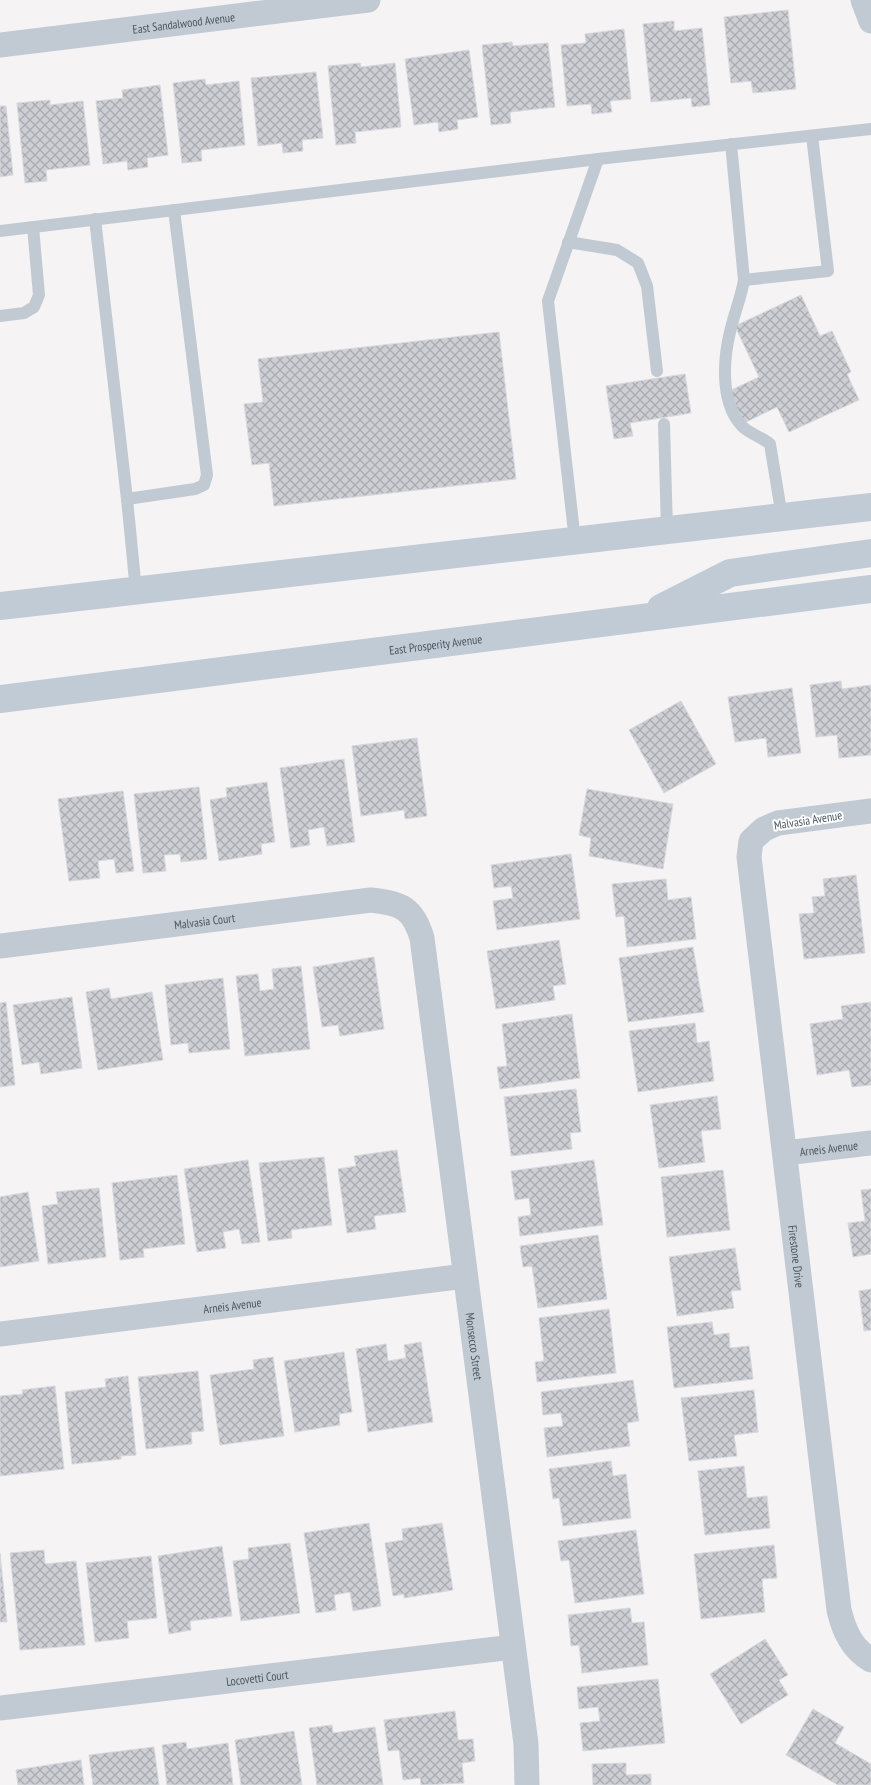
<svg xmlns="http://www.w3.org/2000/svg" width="871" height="1785" font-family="'PT Sans Narrow',sans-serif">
  <defs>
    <pattern id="building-cross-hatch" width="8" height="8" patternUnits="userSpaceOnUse" patternTransform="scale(1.25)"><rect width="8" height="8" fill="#cdcfd5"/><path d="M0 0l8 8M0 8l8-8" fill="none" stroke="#a8abb0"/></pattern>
  </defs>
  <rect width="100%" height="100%" fill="#f5f3f3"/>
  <g fill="url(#building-cross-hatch)" stroke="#d7d9de">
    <polygon points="788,10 796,89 753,93 751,81 731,83 724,17"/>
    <polygon points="674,21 674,31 702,28 710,105 692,107 691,98 651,102 643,24"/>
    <polygon points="624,29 631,99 610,101 612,112 592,114 591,104 567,106 561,45 586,43 585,34"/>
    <polygon points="512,42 513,46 548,43 555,107 510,112 511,123 491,125 482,45"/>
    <polygon points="469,50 478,117 457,120 458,129 439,132 438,122 414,125 405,59"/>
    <polygon points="360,63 361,67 395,63 401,127 355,132 356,143 336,145 328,66"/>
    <polygon points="316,72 323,138 302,140 303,151 283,153 282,143 258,146 251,78"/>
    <polygon points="205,79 206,85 239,81 245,145 201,150 202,161 182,163 173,83"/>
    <polygon points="160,85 168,155 147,158 148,167 128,170 127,161 103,164 96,101 123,98 122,90"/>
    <polygon points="50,100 50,105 83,101 90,165 46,170 47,181 25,183 17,103"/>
    <polygon points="0,106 6,106 13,175 0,177"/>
    <polygon points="801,295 820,336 832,331 851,372 847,374 859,400 789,432 777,407 744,423 729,391 759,377 735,326"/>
    <polygon points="499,332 516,479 274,506 269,463 252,465 244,404 263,402 258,359"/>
    <polygon points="685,374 691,413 630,423 633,436 614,439 606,386"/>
    <polygon points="841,681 842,689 871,685 871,755 839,758 837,735 816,737 810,685"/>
    <polygon points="792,688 801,753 768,757 766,738 735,742 728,697"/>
    <polygon points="681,701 716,764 664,793 629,730"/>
    <polygon points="417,738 427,816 405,819 404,810 361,816 352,746"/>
    <polygon points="344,759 355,842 327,846 324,827 308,830 310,845 291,848 280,768"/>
    <polygon points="267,782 275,842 261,844 262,854 219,861 210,800 227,797 226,788"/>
    <polygon points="199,787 207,859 181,862 180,854 164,855 166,871 143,873 134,794"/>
    <polygon points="587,789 673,804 663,869 589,856 591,838 579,835"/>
    <polygon points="123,791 134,871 116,873 114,859 98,861 100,878 69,881 58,799"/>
    <polygon points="571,854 580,919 497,930 493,901 513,898 511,886 494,888 491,865"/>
    <polygon points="856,875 865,953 804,959 799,914 814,913 812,897 825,896 823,879"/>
    <polygon points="666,879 668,900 691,897 696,939 627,947 624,916 616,917 612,884"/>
    <polygon points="559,940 566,984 553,986 555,1000 496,1009 487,951"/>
    <polygon points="693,947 704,1012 628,1022 619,958"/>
    <polygon points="374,957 384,1029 340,1036 338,1025 322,1027 313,967"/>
    <polygon points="301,966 310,1049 245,1056 236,976 258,974 260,991 274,989 272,969"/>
    <polygon points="223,978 230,1049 189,1053 188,1043 171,1045 165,985"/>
    <polygon points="109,988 111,999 152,992 163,1060 98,1070 86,992"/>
    <polygon points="72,997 82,1068 41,1074 39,1062 22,1065 13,1005"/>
    <polygon points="6,1002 15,1085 0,1087 0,1003"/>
    <polygon points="871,1002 871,1085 852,1087 849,1070 817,1075 810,1024 843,1019 841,1006"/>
    <polygon points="572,1014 580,1078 500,1089 497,1067 507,1066 502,1024"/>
    <polygon points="695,1023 697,1043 709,1041 714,1081 638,1092 629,1031"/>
    <polygon points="576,1089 581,1132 570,1133 572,1149 511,1156 504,1097"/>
    <polygon points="717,1096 721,1129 701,1131 705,1162 659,1168 650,1105"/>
    <polygon points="397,1150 406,1212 374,1216 376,1229 347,1233 338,1169 356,1166 354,1156"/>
    <polygon points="324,1157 332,1225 291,1230 292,1238 268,1241 259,1163"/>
    <polygon points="248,1160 260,1242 242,1244 239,1229 223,1232 226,1248 197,1252 184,1169"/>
    <polygon points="594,1160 603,1225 520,1236 518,1217 531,1215 529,1198 515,1200 511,1171"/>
    <polygon points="723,1170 730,1230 667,1237 661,1177"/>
    <polygon points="177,1175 185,1244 143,1249 144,1257 120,1260 112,1183"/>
    <polygon points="99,1188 106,1257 48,1264 42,1206 58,1204 56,1192"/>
    <polygon points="871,1189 871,1254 853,1257 848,1223 865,1221 861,1190"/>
    <polygon points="28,1192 39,1261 0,1267 0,1197"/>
    <polygon points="598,1235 607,1299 538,1308 532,1266 523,1267 520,1246"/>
    <polygon points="735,1248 741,1290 731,1291 734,1308 677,1316 669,1257"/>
    <polygon points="871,1289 871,1330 864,1331 859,1291"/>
    <polygon points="609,1309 616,1373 537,1382 535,1362 544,1361 539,1318"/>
    <polygon points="712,1322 714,1335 729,1333 730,1348 749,1346 753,1379 674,1388 667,1327"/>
    <polygon points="421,1342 433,1422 368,1432 356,1349 386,1344 388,1361 406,1358 404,1345"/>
    <polygon points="344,1352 352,1412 339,1414 340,1425 295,1432 284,1361"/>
    <polygon points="273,1357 284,1436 220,1445 210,1375 254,1369 253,1360"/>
    <polygon points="198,1371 204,1431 191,1432 192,1444 146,1449 138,1377"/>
    <polygon points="128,1376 136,1455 121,1456 121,1459 72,1464 65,1392 106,1387 105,1379"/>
    <polygon points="633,1380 639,1421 627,1423 630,1446 547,1457 544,1428 563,1426 561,1413 543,1415 541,1392"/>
    <polygon points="55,1386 64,1469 0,1476 0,1396 23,1394 22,1390"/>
    <polygon points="754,1390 758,1432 734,1435 737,1456 689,1461 681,1398"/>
    <polygon points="611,1461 613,1476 626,1474 631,1518 563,1526 559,1498 553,1499 549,1469"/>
    <polygon points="744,1466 747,1498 767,1496 770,1528 705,1535 698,1471"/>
    <polygon points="369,1523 381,1606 353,1611 350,1592 334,1595 336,1610 316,1613 304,1533"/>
    <polygon points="442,1523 453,1590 404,1598 404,1594 393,1596 385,1543 403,1540 402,1529"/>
    <polygon points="636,1530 644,1594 575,1603 569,1560 561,1561 558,1541"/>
    <polygon points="290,1543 300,1613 241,1621 233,1561 249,1559 248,1548"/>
    <polygon points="774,1545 777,1578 762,1579 765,1612 701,1619 694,1554"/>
    <polygon points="222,1546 232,1616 190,1621 191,1630 169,1634 158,1556"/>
    <polygon points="44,1550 45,1564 76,1561 85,1645 20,1650 10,1553"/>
    <polygon points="0,1553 7,1622 0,1622"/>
    <polygon points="151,1556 157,1618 127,1621 129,1638 95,1642 86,1563"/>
    <polygon points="630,1608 632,1623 644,1622 648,1665 582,1673 579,1645 571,1646 568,1615"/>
    <polygon points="765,1639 788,1675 779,1680 788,1695 741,1724 710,1674"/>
    <polygon points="658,1679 665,1743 583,1751 580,1723 600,1721 598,1707 579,1709 577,1687"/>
    <polygon points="813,1709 844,1727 835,1743 871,1764 871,1785 838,1785 786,1755"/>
    <polygon points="455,1711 458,1740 473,1739 475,1761 462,1763 464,1783 421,1785 420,1778 403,1780 399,1750 388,1751 384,1720"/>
    <polygon points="332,1725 333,1733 375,1727 383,1785 317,1785 309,1728"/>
    <polygon points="294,1731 302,1785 241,1785 235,1740"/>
    <polygon points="186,1742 187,1749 228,1743 233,1785 167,1785 162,1745"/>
    <polygon points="154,1747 159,1785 93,1785 89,1755"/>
    <polygon points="81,1760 84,1785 18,1785 16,1770"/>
    <polygon points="626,1763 626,1775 651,1774 651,1785 593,1785 592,1764"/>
  </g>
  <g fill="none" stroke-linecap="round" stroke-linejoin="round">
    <g stroke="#c1cad2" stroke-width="12">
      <polyline points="731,144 744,280 828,271 812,136"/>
      <polyline points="95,219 127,499 195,489 204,485 207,475 174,210"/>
      <polyline points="0,231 598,159 871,129"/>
      <polyline points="568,242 617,250 638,263 647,286 657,371"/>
      <path d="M744,280c-3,18 -10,34 -14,52 -7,29 -10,74 14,96 7,6 19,10 26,16l12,73"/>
      <polyline points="0,316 24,313 34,307 39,295 33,227"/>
      <polyline points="664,424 667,530"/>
      <polyline points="127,499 136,591"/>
      <polyline points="575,541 548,301 598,159"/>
    </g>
    <g stroke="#c1cad2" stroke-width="25">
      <polyline points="863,0 871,21"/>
      <path id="s1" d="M0,45l368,-45"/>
      <path id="s2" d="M871,811l-93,12 -14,6 -13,12 -2,16 90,753c5,21 13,39 32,50"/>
      <path id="s3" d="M0,946l371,-46c30,3 42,8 51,38l104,806 1,41"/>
      <path id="s4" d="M785,1153l86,-10"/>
      <path id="s5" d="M0,1334l465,-58"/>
      <path id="s6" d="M0,1708l513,-61"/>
    </g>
    <g stroke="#c1cbd6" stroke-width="28">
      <polyline points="0,606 871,507"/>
      <polyline points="661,608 730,573 871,553"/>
      <path id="s7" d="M0,699l871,-110"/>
    </g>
  </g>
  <g text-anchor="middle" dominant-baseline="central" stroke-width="4" stroke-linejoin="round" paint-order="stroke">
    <g font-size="12" fill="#4a5661" stroke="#fff">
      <text stroke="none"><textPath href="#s1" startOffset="185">East Sandalwood Avenue</textPath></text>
      <text stroke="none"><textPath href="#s7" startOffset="439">East Prosperity Avenue</textPath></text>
      <text transform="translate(808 820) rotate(-9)">Malvasia Avenue</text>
      <text stroke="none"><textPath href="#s3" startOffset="206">Malvasia Court</textPath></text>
      <text stroke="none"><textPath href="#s4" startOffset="44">Arneis Avenue</textPath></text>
      <text stroke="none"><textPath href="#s2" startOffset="545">Firestone Drive</textPath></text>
      <text stroke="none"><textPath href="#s5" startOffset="234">Arneis Avenue</textPath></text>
      <text stroke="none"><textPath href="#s3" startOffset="855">Monsecco Street</textPath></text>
      <text stroke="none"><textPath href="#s6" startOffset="259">Locovetti Court</textPath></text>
    </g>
  </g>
</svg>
